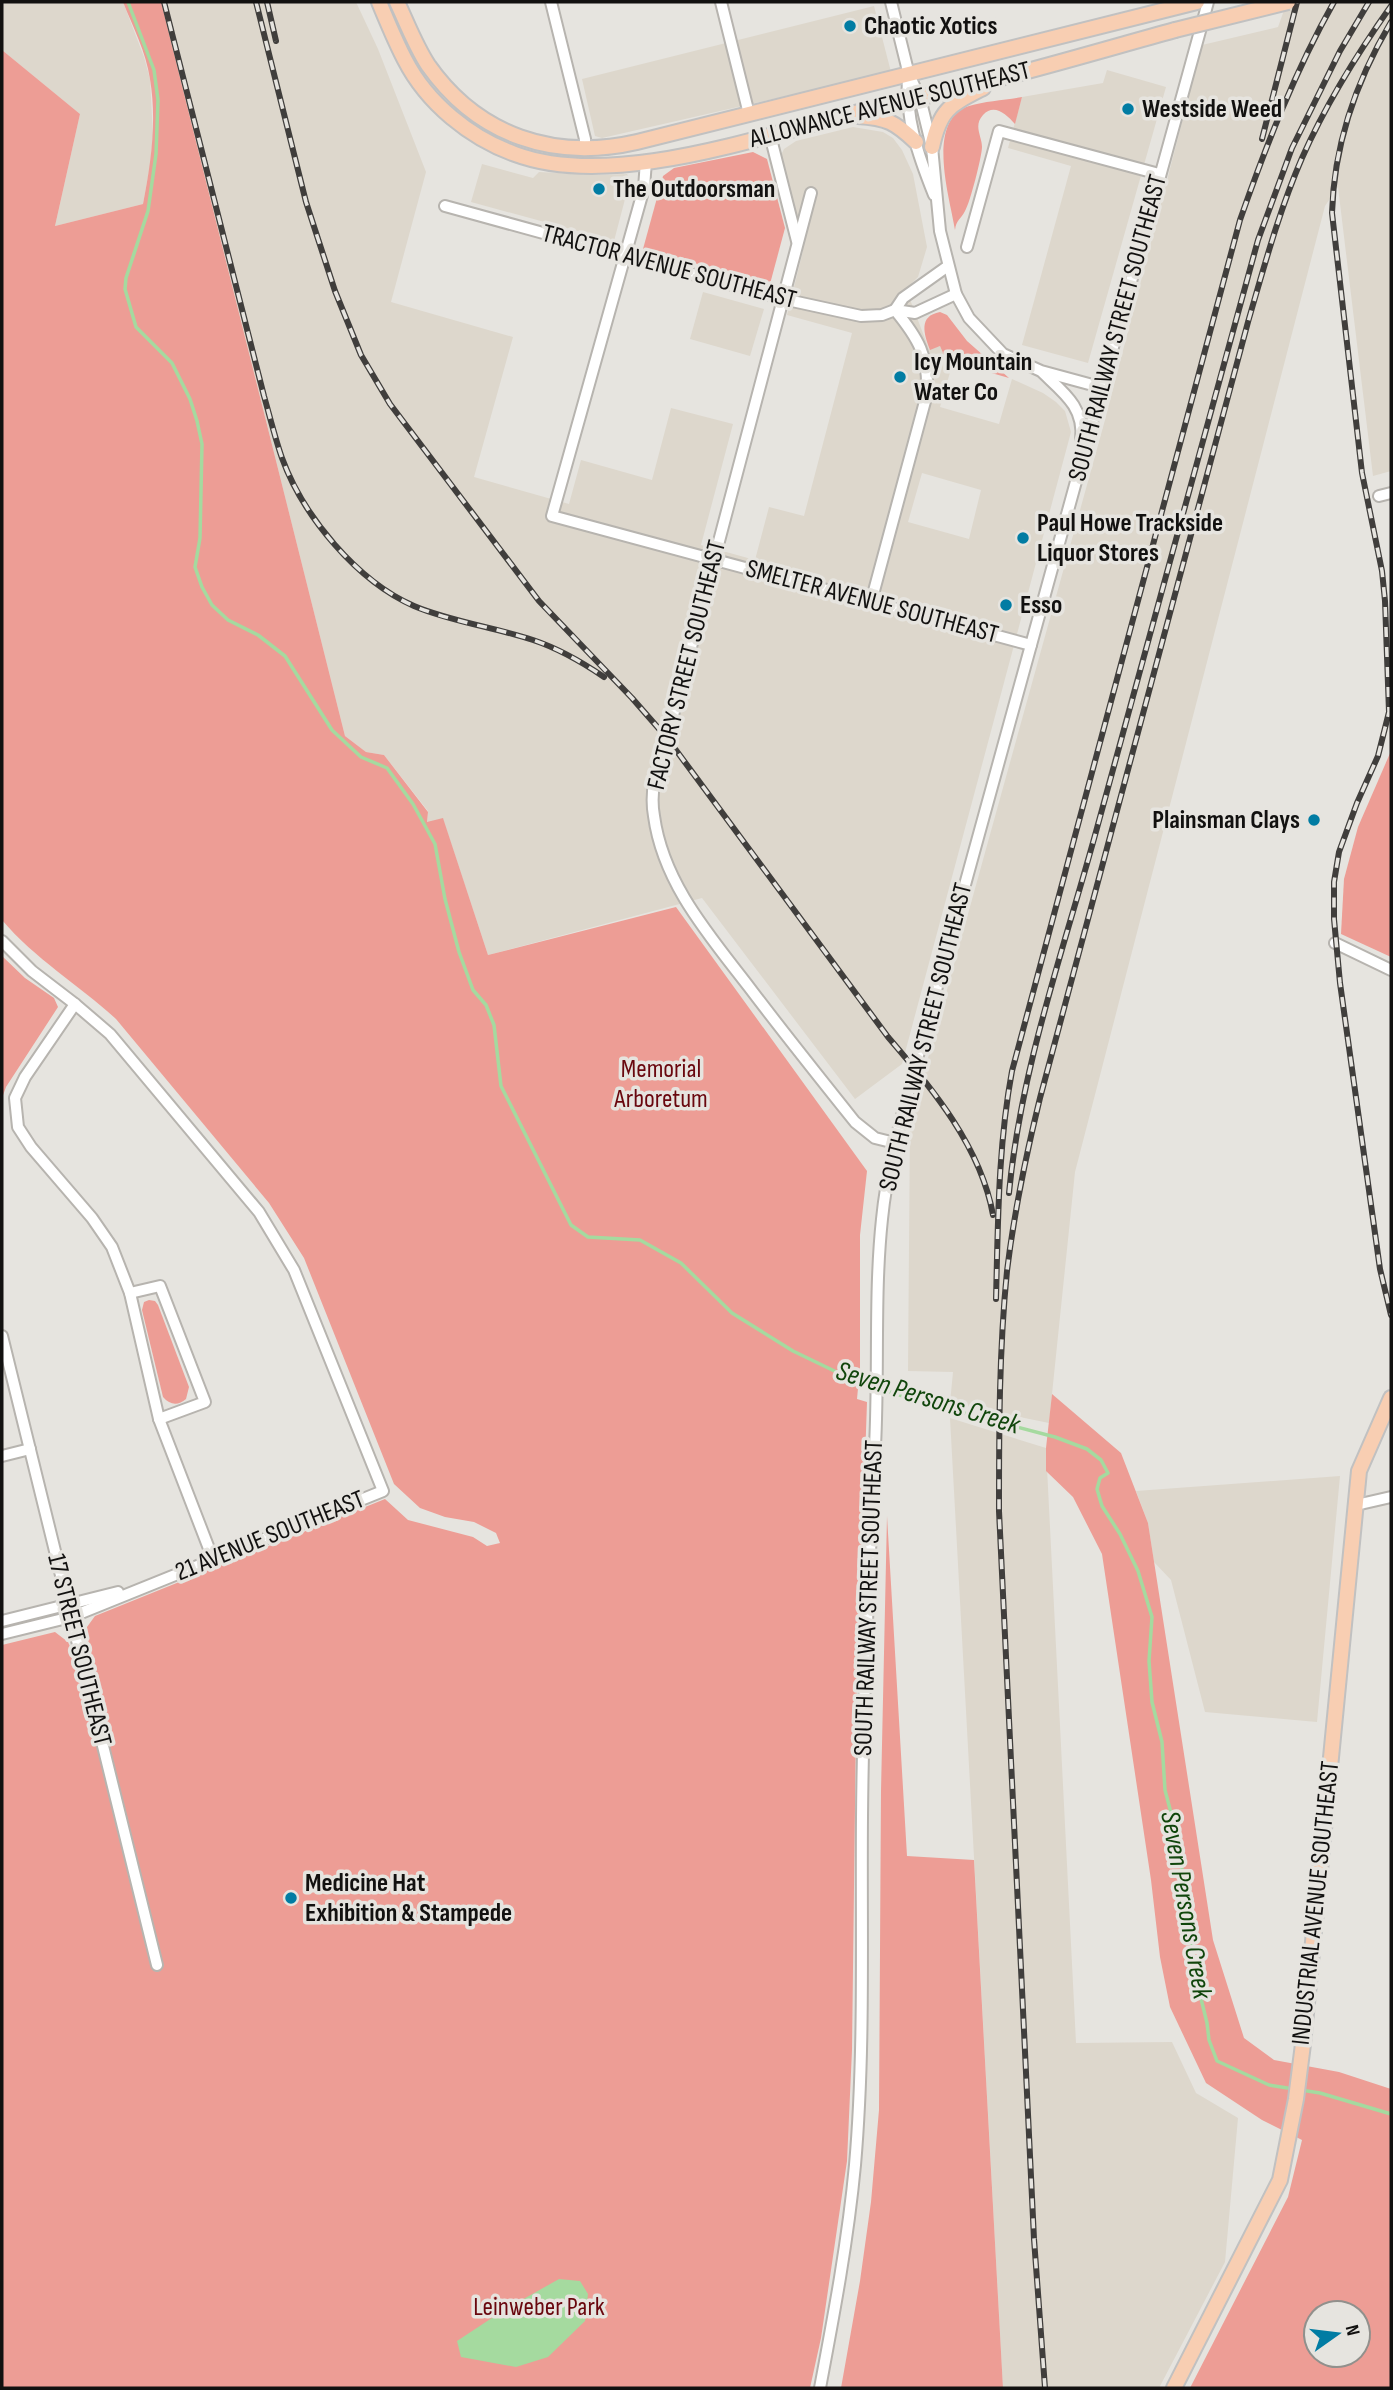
<svg xmlns="http://www.w3.org/2000/svg" width="1393" height="2390" font-family="'Sofia Sans Condensed',sans-serif">
  <rect width="100%" height="100%" fill="#e6e4df"/>
  <g fill="#ddd7cc" fill-rule="evenodd">
    <polygon points="2,2 123,2 144,57 150,79 153,136 150,166 143,204 55,226 80,114 2,50"/>
    <path d="M161,2h195l22,47 48,123 -35,130 122,35 -39,140 95,27 12,-44 71,20 19,-72 62,16 -32,121 54,15 14,-53 35,9 48,-183 -65,-18 16,-64 -22,-96 3,-6 12,-8 57,-14 30,5 10,6 9,12 11,24 14,73 -9,30 -12,12 23,60 11,-3 6,14 7,2 -13,45 59,17 13,-45 31,14 13,9 9,9 6,21 -169,632 -47,35 -153,-201 -214,57 -45,-136 -16,4 1,-12 -44,-56 -18,-3 -21,-16zM922,473l59,17 -12,49 -61,-17z"/>
    <polygon points="1287,2 1391,2 1391,471 1373,476 1338,187 1325,206 1075,1172 1049,1423 950,1403 953,1372 908,1371 910,1123 1105,420 1202,45 1278,27"/>
    <polygon points="874,6 891,72 602,138 595,136 582,79"/>
    <polygon points="1107,70 1166,87 1088,363 1022,345 1071,166 1008,148 1022,97 1103,83"/>
    <polygon points="482,164 533,178 539,172 598,175 627,174 629,177 629,184 614,241 471,202"/>
    <polygon points="703,292 764,309 750,356 690,339"/>
    <polygon points="950,1418 1046,1448 1076,2043 1172,2042 1196,2093 1238,2118 1225,2262 1159,2388 1003,2388"/>
    <polygon points="1340,1476 1317,1722 1205,1712 1171,1580 1154,1562 1148,1523 1136,1491"/>
  </g>
  <g fill="#ed9d95" fill-rule="evenodd">
    <path d="M123,2h38l184,734 21,16 18,3 44,57 -1,10 16,-4 45,137 188,-48 191,264 -7,64v132l-3,32 10,3 -11,322 -4,326 -5,111 -26,177 -11,50h-808v-743l53,-13 13,10 9,20 13,-3 -3,-32 8,-11 290,-117 23,21 65,17 14,9 13,-3 -4,-10 -22,-11 -29,-5 -25,-9 -26,-24 -90,-226 -35,-55 -153,-184c-37,-34 -81,-60 -114,-99v-870l78,64 -25,112 88,-22c8,-41 14,-83 7,-125 -4,-27 -17,-52 -27,-77z"/>
    <path d="M1022,97l-7,27c-9,-10 -21,-21 -32,-9 -10,11 -1,21 -1,32 0,9 -12,56 -17,64 -4,8 -9,9 -10,19 -5,-32 -30,-110 14,-124 16,-5 36,-6 53,-9z"/>
    <polygon points="753,152 767,159 785,228 770,284 643,249 663,176 674,168"/>
    <path d="M940,312l7,3 20,26 42,37 -63,-18 -6,-14 -10,4c-6,-16 -12,-34 10,-38z"/>
    <polygon points="1391,751 1391,957 1341,934 1344,879 1358,827"/>
    <polygon points="2,956 25,978 54,998 58,1007 6,1087 2,1098"/>
    <path d="M149,1300l6,1 3,4 31,82 -3,12c-8,7 -16,6 -23,-2l-21,-87 2,-8z"/>
    <path d="M1052,1394l69,59 27,70 65,417 31,98 30,22 65,12 52,17v299h-201l98,-191 14,-57 -40,-20 -56,-37 -36,-76 -10,-50 -9,-77 -49,-326 -29,-57 -27,-26v-23zM1316,2313h42v42h-42z"/>
    <polygon points="887,1516 907,1856 974,1860 1003,2388 841,2388 860,2281 871,2202 879,2110 881,1791"/>
  </g>
  <polygon fill="#a5da9f" points="559,2279 580,2281 588,2294 585,2321 548,2357 516,2367 461,2357 457,2341 504,2310"/>
  <g fill="none" stroke-linecap="round" stroke-linejoin="round">
    <g stroke="#a5da9f" stroke-width="3.5">
      <polyline points="128,2 154,70 158,100 156,154 148,211 126,278 125,289 136,327 172,363 190,399 197,421 202,444 200,538 195,567 202,587 212,605 228,620 258,635 285,656 332,730 361,757 387,768 413,804 435,844 445,899 459,952 473,990 486,1005 494,1025 501,1086 571,1225 588,1237 640,1240 681,1263 732,1313 793,1351 851,1379 918,1401 1055,1437 1087,1449 1101,1460 1108,1473 1100,1478 1097,1489 1102,1506 1120,1534 1138,1571 1152,1617 1149,1661 1152,1702 1162,1742 1165,1790 1177,1836 1189,1918 1195,1974 1207,2023 1209,2040 1217,2061 1269,2085 1294,2089"/>
      <polyline points="1301,2090 1320,2093 1391,2114"/>
    </g>
    <g stroke="#b7b4af" stroke-width="14">
      <g id="minor">
        <polyline points="551,2 585,139 585,150"/>
        <polyline points="721,2 749,114"/>
        <polyline points="891,2 909,75 920,98 932,147 940,231 956,294 969,318 1003,354 1041,371 1100,387"/>
        <path d="M908,75c-3,43 10,80 26,120"/>
        <polyline points="770,135 797,241"/>
        <polyline points="646,161 644,188 552,516 1031,645"/>
        <path d="M811,193l-144,545c-9,27 -18,50 -13,78 9,67 55,119 95,171 34,45 70,90 106,135l20,16 20,5"/>
        <polyline points="445,206 783,299 861,316 882,315 895,310 915,313 956,294"/>
        <polyline points="967,247 999,131 1159,174"/>
        <polyline points="895,310 903,298 948,266"/>
        <path d="M1043,373c21,20 42,35 38,67"/>
        <polyline points="1379,496 1391,493"/>
        <path d="M871,602l56,-208c2,-38 -9,-56 -32,-84"/>
        <polyline points="2,941 32,971 75,1004 110,1034 259,1212 294,1270 383,1491 71,1617 2,1634"/>
        <polyline points="1335,943 1391,970"/>
        <polyline points="75,1004 25,1077 15,1098 18,1127 31,1147 92,1218 112,1247 130,1293 159,1419 213,1559"/>
        <polyline points="130,1293 160,1286 205,1402 159,1419"/>
        <polyline points="2,1336 157,1965"/>
        <polyline points="2,1456 30,1449"/>
        <polyline points="1356,1505 1391,1497"/>
        <polyline points="2,1621 118,1592"/>
        <path d="M820,2388c14,-74 28,-148 35,-223 10,-115 6,-232 7,-347 1,-124 7,-248 13,-372 4,-76 -1,-152 7,-227 5,-51 19,-100 32,-149l294,-1068"/>
      </g>
    </g>
    <g stroke="#c1c1c1" stroke-width="18">
      <g id="major">
        <path d="M379,2c8,19 16,39 26,58 22,43 65,78 110,94 94,35 237,-15 332,-39 51,-13 103,-24 154,-37 58,-15 116,-32 174,-48"/>
        <path d="M397,2c10,21 18,43 31,63 50,71 126,96 209,77l560,-140"/>
        <path d="M858,116c29,2 37,6 58,26"/>
        <path d="M932,147c8,-38 18,-42 51,-59"/>
        <polyline points="1174,2388 1280,2180 1296,2099 1303,2044 1359,1471 1391,1398"/>
      </g>
    </g>
    <use href="#minor" stroke="#fff" stroke-width="10"/>
    <use href="#major" stroke="#f8ceb2" stroke-width="14"/>
    <g stroke="#403e3c" stroke-width="6">
      <g id="rail">
        <path d="M164,2l100,394c6,21 11,42 18,62 21,58 75,123 132,148 38,16 80,21 119,34 24,8 49,22 71,37"/>
        <path d="M256,2l50,200 29,89 26,64 29,49 149,197 93,97 35,40 221,299c44,51 93,110 105,178"/>
        <polyline points="267,2 276,41"/>
        <path d="M1391,22c-35,59 -57,122 -59,191l30,260 20,98 3,30 4,111 -11,44 -21,47 -18,49 -5,30v37l6,64 40,286 11,46"/>
        <polyline points="1262,139 1297,2"/>
        <path d="M1009,1193c12,-126 55,-244 88,-365 54,-196 107,-392 161,-588l34,-92 48,-97 29,-49"/>
        <path d="M996,1299c2,-76 2,-153 16,-228l228,-851c26,-74 55,-149 94,-218"/>
        <path d="M1045,2388l-11,-149 -35,-728c0,-80 0,-160 8,-240 7,-58 19,-116 33,-173l208,-776c16,-55 31,-111 54,-164 24,-54 55,-104 89,-152"/>
      </g>
    </g>
    <use href="#rail" stroke="#e6e4df" stroke-width="3.5" stroke-dasharray="10" stroke-linecap="butt"/>
    <g stroke="#c1c1c1" stroke-width="18" stroke-linecap="butt">
      <polyline id="major-bridge" points="1175,30 1288,2"/>
    </g>
    <use href="#major-bridge" stroke="#f8ceb2" stroke-width="14"/>
  </g>
  <g fill="#017ca3" stroke="#e6e4df" stroke-width="2.5">
    <circle cx="850" cy="26" r="7"/>
    <circle cx="1128" cy="109" r="7"/>
    <circle cx="599" cy="189" r="7"/>
    <circle cx="900" cy="377" r="7"/>
    <circle cx="1023" cy="538" r="7"/>
    <circle cx="1006" cy="605" r="7"/>
    <circle cx="1314" cy="820" r="7"/>
    <circle cx="291" cy="1898" r="7"/>
  </g>
  <g text-anchor="middle" dominant-baseline="central" stroke-width="7" stroke-linejoin="round" paint-order="stroke">
    <g font-size="26" font-weight="bold" fill="#121110" stroke="#e6e4df" text-anchor="start">
      <text x="864" y="26">Chaotic Xotics</text>
      <text x="1142" y="109">Westside Weed</text>
      <text x="613" y="189">The Outdoorsman</text>
      <text x="914" y="362">Icy Mountain<tspan x="914" dy="30">Water Co</tspan></text>
      <text x="1037" y="523">Paul Howe Trackside<tspan x="1037" dy="30">Liquor Stores</tspan></text>
      <text x="1020" y="605">Esso</text>
      <text x="1300" y="820" text-anchor="end">Plainsman Clays</text>
      <text x="305" y="1883">Medicine Hat<tspan x="305" dy="30">Exhibition &amp; Stampede</tspan></text>
    </g>
    <g font-size="26" fill="#121110" stroke="#e6e4df">
      <text transform="translate(890 105) rotate(-14)">ALLOWANCE AVENUE SOUTHEAST</text>
      <text transform="translate(669 267) rotate(15)">TRACTOR AVENUE SOUTHEAST</text>
      <text transform="translate(1118 328) rotate(-75)">SOUTH RAILWAY STREET SOUTHEAST</text>
      <text transform="translate(872 602) rotate(15)">SMELTER AVENUE SOUTHEAST</text>
      <text transform="translate(687 665) rotate(-76)">FACTORY STREET SOUTHEAST</text>
      <text transform="translate(926 1037) rotate(-76)">SOUTH RAILWAY STREET SOUTHEAST</text>
      <text transform="translate(270 1536) rotate(-22)">21 AVENUE SOUTHEAST</text>
      <text transform="translate(869 1598) rotate(-88)">SOUTH RAILWAY STREET SOUTHEAST</text>
      <text transform="translate(79 1650) rotate(76)">17 STREET SOUTHEAST</text>
      <text transform="translate(1316 1903) rotate(-84)">INDUSTRIAL AVENUE SOUTHEAST</text>
    </g>
    <g font-size="26" fill="#69070e" stroke="#e6e4df">
      <text x="661" y="1069">Memorial<tspan x="661" dy="30">Arboretum</tspan></text>
      <text x="539" y="2307">Leinweber Park</text>
    </g>
    <g font-size="28" font-style="italic" fill="#11460c" stroke="#e6e4df">
      <text transform="translate(928 1398) rotate(17)">Seven Persons Creek</text>
      <text transform="translate(1186 1905) rotate(80)">Seven Persons Creek</text>
    </g>
  </g>
  <rect width="1393" height="2390" fill="none" stroke="#121110" stroke-width="7"/>
  <g transform="translate(1337 2334) rotate(76)"><circle r="33" fill="#e6e4df" stroke="#91908c" stroke-width="2"/>
  <path d="M0-5L12 26L0 18L-12 26Z" fill="#017ca3"/>
  <text y="-10" font-size="19" font-weight="bold" text-anchor="middle" fill="#121110">N</text>
  </g>
</svg>
